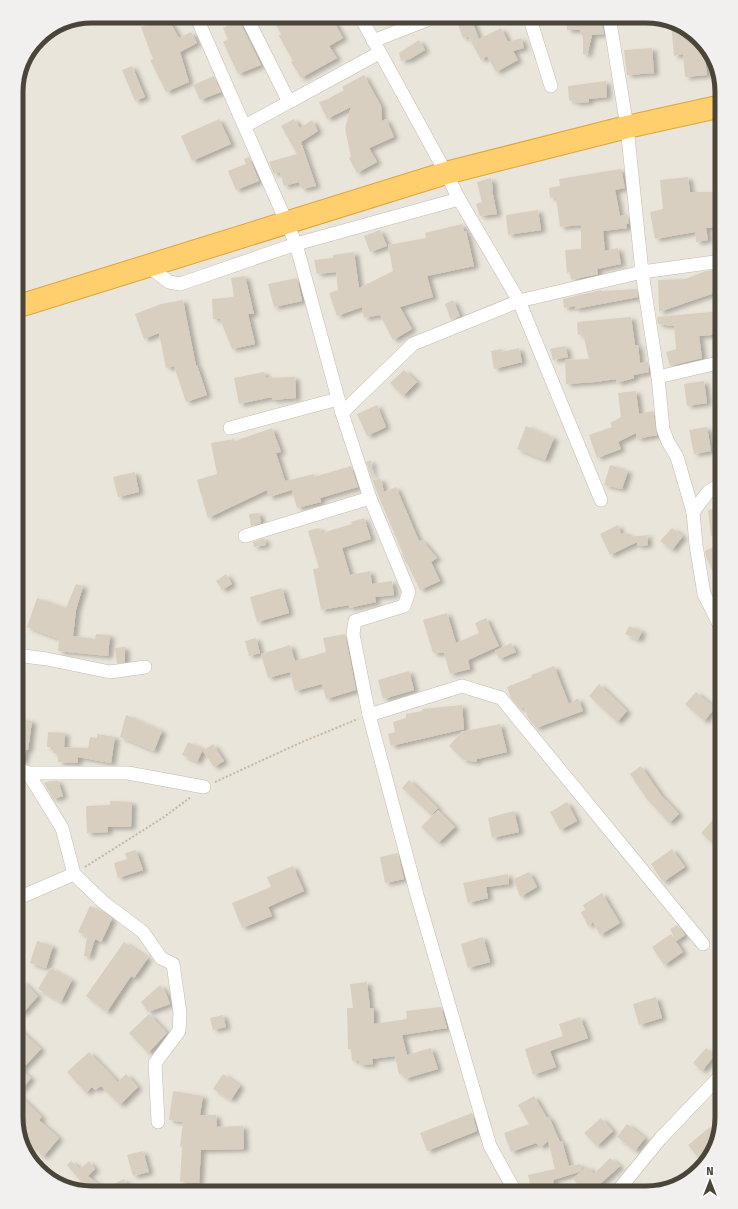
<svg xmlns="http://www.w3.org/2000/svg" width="738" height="1209" font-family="'Fira Sans',sans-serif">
  <defs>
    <filter id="shadow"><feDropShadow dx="4.5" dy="2.5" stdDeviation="2" flood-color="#0004"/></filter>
  </defs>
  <rect width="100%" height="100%" fill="#f6f3ec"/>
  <polygon fill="#eae5da" points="92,16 651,16 688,29 714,58 722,92 722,1117 709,1159 680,1185 646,1193 87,1193 50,1180 24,1151 16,1117 16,87 38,38 63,22"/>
  <g fill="#d8cfc1" filter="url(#shadow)">
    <polygon points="271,16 331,16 343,38 329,46 337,58 301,78 291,62 293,61 279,36 281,34"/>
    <polygon points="455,16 470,16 479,39 501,28 508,42 521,38 524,48 513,51 518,60 496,72 487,56 481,60 468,36 463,38"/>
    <polygon points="566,16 596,16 597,18 601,17 604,34 592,35 587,55 583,54 583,35 581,36 580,30 567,30"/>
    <polygon points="167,17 179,38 191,32 197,43 180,52 189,82 166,92 150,60 153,59 141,27"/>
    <polygon points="239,20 261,65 238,74 223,42 228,39 223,28"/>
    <polygon points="671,23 688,29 714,58 714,60 705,60 707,75 685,77 683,54 674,56"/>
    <polygon points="419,40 425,50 410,59 401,61 399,53"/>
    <polygon points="652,48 654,73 627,75 624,50"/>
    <polygon points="132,66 145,97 135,101 122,70"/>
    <polygon points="364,75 381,106 382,121 386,119 394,137 369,148 377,162 357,173 349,158 351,157 345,128 351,107 327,119 319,102 328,99 344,90 342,87"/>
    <polygon points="214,76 221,92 200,100 193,85"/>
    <polygon points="606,81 607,97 589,99 589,102 575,103 574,100 569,101 568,86"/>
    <polygon points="219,119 231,144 192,161 181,136"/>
    <polygon points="294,119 300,128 312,120 318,131 301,142 316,186 302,189 299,182 284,186 280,172 274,174 269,162 297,154 281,126"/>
    <polygon points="249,157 259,181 236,190 228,171 246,164 244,159"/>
    <polygon points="621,169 625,188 615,190 620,216 628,215 629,224 627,224 627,228 603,231 605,251 618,248 621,264 597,269 598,274 571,280 570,272 567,273 565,250 581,249 581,225 560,227 556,197 550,198 549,188 560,186 559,179"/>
    <polygon points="688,177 690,192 722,192 722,227 706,228 708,240 696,242 695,232 655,239 650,212 663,209 660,180"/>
    <polygon points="491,178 493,190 492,190 497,214 480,216 476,204 482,202 477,182"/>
    <polygon points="538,210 541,230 508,235 506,215"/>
    <polygon points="462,224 464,231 466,231 474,266 427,276 433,297 400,307 412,329 393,340 380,315 364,318 362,307 337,316 329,293 338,290 336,272 317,274 314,260 333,258 333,255 354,252 359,288 393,271 388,245 426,238 425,233"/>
    <polygon points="380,230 387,246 370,252 364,236"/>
    <polygon points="713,270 720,291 659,312 658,280 685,279 706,271"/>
    <polygon points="245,276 254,314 248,314 255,344 232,349 220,319 213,319 212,299 234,297 231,278"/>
    <polygon points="297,278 302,301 274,307 268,284"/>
    <polygon points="637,289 638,297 575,309 575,306 564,308 563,299 601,290 602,291"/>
    <polygon points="183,300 196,366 197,365 207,395 186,402 174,366 166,368 159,333 144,339 135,314 161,304"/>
    <polygon points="453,300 460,316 451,320 445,304"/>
    <polygon points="721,311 722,334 699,336 702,358 670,366 666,352 676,349 674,326 658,324 657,317"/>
    <polygon points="631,317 635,345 638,345 640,363 648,362 649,372 634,375 634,378 617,383 616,379 595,382 566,384 565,360 589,359 583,334 578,335 577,322"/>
    <polygon points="565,346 568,357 553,360 550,349"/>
    <polygon points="519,348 522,362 494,369 491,351 501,349 502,352"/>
    <polygon points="404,370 417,382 403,396 390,383"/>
    <polygon points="264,372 266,378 295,377 296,398 272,400 272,397 239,404 234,378"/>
    <polygon points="704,381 707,403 687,406 684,384"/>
    <polygon points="636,391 639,414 653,411 657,435 637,439 636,433 618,442 621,449 597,458 589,435 612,427 610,423 621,417 618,393"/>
    <polygon points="377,405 386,427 367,436 357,414"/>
    <polygon points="526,426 554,438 545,460 517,449"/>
    <polygon points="707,427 711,451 694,454 689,430"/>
    <polygon points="272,428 281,452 276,453 285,481 314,474 314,477 351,466 358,487 320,498 321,502 297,508 292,490 269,497 267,490 208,518 197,480 217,474 211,443 234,439 235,441"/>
    <polygon points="371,460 373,480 381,479 384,492 396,487 419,541 422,540 437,558 431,562 440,581 420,590 407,563 406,563 402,554 403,554 378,495 366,462"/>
    <polygon points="610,465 628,471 622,489 604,485"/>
    <polygon points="135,472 139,492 118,497 113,477"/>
    <polygon points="722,508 722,534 711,536 708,510"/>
    <polygon points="259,513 261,523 251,526 249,514"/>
    <polygon points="364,518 371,539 342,548 350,575 370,571 372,584 392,581 394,595 375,597 376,602 349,608 349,605 321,610 313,569 319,568 308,531 319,528 322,533 352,524 351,522"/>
    <polygon points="618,525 621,534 626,532 628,537 649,535 649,536 647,537 648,545 637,546 637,542 610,555 600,534"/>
    <polygon points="672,528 683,536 672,550 660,541"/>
    <polygon points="264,538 266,545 254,547 253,542"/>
    <polygon points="713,547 722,567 722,574 715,576 706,557 705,551"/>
    <polygon points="226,574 232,584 222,590 216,581"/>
    <polygon points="76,584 83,586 76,610 73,636 95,639 96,634 110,635 108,656 58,651 59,639 27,627 37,598 66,608"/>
    <polygon points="282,588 289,613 257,622 250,597"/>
    <polygon points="447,613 456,643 479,633 475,623 486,618 499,646 468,660 470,669 450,674 444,653 433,653 423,620"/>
    <polygon points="629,626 642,631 638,640 625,634"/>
    <polygon points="345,634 356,690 326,699 322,684 295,691 290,672 268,678 261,654 290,645 295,661 326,652 323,638"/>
    <polygon points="256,638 260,653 249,656 245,641"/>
    <polygon points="511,643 516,652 499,659 495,651"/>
    <polygon points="125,647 125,662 117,663 115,648"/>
    <polygon points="554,666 569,704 578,698 583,711 536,728 528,718 524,707 520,709 511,698 507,687 532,677 531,675"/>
    <polygon points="409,671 414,690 383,699 378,680"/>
    <polygon points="599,684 627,711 617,722 589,696"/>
    <polygon points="696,692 715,708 704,721 685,704"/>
    <polygon points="462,705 464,729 391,746 388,734 395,732 393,722 406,718 406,714 423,711 422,709"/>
    <polygon points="126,715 162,731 154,751 120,737"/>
    <polygon points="16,718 32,721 28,750 26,750 23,762 16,760"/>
    <polygon points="500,724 507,752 477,759 476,762 464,760 449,746 461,732"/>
    <polygon points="48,732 65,733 64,747 88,748 90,737 97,738 97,734 115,737 111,763 78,757 78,763 58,762 58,754 53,753 53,747 47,747"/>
    <polygon points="188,742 203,749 197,762 182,755"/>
    <polygon points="213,744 224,761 214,767 203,751"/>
    <polygon points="641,766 661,795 679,814 669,823 646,798 630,774"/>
    <polygon points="409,780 438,808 431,815 402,788"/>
    <polygon points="50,781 58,781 63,796 53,799 44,783"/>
    <polygon points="110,801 132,802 131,827 108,827 108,832 87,833 86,806 110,805"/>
    <polygon points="567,802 577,821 560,830 550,812"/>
    <polygon points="438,810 455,827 438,843 421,827"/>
    <polygon points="722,810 722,837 714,845 701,833"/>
    <polygon points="514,811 519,832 492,838 488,818"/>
    <polygon points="672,849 685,867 663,882 651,864"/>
    <polygon points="136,850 143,870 118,878 114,863 127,859 125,853"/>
    <polygon points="398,853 404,879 385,883 380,857"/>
    <polygon points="293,866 304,891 268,907 272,916 242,928 232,903 271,887 267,877"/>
    <polygon points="529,872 537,887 520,897 514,879"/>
    <polygon points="508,874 509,884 486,887 488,898 468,903 463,883"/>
    <polygon points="602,893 620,923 600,935 593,922 588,926 581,912 585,910 583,905"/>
    <polygon points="90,906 101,911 112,919 101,942 95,939 89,957 84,956 87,936 78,932"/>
    <polygon points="677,925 685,935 676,941 670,929"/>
    <polygon points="671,934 683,952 664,965 652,947"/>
    <polygon points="483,937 490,962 468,968 461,944"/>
    <polygon points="37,941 53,946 46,968 30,963"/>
    <polygon points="124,942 148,958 134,978 131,976 107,1012 86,996"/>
    <polygon points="50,968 72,980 61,1002 38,989"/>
    <polygon points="22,981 38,996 22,1014 16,1009 16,988"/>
    <polygon points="367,982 370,1008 374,1008 374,1024 407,1019 406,1011 441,1007 447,1028 402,1035 407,1055 431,1048 438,1069 404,1079 403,1074 399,1074 395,1056 372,1059 373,1064 360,1065 359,1061 352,1061 351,1049 348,1049 347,1008 353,1008 350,984"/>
    <polygon points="160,985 166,993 170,1004 148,1012 141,1002"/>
    <polygon points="656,997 662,1018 639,1025 633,1004"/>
    <polygon points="149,1014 167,1033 148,1053 129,1033"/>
    <polygon points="223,1015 226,1027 213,1030 210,1018"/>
    <polygon points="580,1017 588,1038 550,1051 556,1067 533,1075 525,1049 563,1036 559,1024"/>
    <polygon points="16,1026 41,1049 21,1070 31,1078 18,1094 42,1117 39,1120 59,1138 43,1157 23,1138 29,1131 17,1119 16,1117"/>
    <polygon points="706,1048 715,1055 702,1071 693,1063"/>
    <polygon points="89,1052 118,1082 126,1074 138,1087 120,1105 101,1086 95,1090 92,1087 86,1093 67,1072"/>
    <polygon points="223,1074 240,1086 231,1100 213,1089"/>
    <polygon points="173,1091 203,1096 200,1115 216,1115 217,1127 243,1126 244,1149 201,1150 199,1183 180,1182 182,1147 180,1147 183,1122 169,1120"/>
    <polygon points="534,1096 547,1118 549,1117 560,1142 562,1141 569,1166 580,1164 582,1171 553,1180 556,1193 532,1193 528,1175 555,1169 548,1141 541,1147 536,1143 511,1152 504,1133 529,1124 518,1105"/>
    <polygon points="472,1113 477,1131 427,1151 420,1133"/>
    <polygon points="601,1118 613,1131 597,1146 584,1133"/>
    <polygon points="627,1124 645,1138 635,1151 617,1137"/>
    <polygon points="710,1127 716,1136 709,1159 703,1164 688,1145"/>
    <polygon points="143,1151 149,1172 133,1176 127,1155"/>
    <polygon points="610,1158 620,1166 590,1193 585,1193 573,1179 587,1166 594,1174"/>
    <polygon points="71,1161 80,1169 89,1161 95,1169 88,1176 104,1189 124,1179 131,1193 94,1193 82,1183 67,1165"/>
  </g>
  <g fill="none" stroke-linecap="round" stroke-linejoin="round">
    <g stroke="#c2bbae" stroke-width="14">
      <g id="street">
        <polyline points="196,16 296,244 342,413 370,498 409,592 404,606 355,621 353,634 369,715 417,895 490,1146 516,1193"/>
        <polyline points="246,16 289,102"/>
        <polyline points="360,16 446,173 459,199 519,301 601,500"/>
        <polyline points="529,16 551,86"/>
        <polyline points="609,16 627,127 642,272 658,377 663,429 668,442 677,457 693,512"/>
        <polyline points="373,41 437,16"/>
        <polyline points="245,126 379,53"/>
        <polyline points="148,266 169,282 180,284 296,244 459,199"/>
        <polyline points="658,377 722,362"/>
        <polyline points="342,413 413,344 519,301 642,272 722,261"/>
        <polyline points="230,428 338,399"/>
        <polyline points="245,536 370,498"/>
        <polyline points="722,630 704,594 696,545 693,512 708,492 722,484"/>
        <polyline points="16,655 47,659 110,672 145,667"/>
        <polyline points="369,715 462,686 501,698 703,944"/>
        <polyline points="16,768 28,773 128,773 204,787"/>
        <polyline points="28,773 62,828 74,874 103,902 143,932 161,958 173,964 180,1013 179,1031 155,1063 158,1122"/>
        <polyline points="16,899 74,874"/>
        <polyline points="616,1193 660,1139 722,1074"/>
      </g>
    </g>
    <g stroke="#e0a43c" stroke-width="24">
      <polyline id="highway" points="16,307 446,173 627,127 722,106"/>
    </g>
    <g stroke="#c4b79f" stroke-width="2" stroke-dasharray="2 2" stroke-linecap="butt">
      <polyline points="215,782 302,742 358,719"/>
      <polyline points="85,867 164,817 191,797"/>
    </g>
    <use href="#street" stroke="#fff" stroke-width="13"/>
    <use href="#highway" stroke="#ffcf6e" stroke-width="22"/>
  </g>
  <path d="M0 0H738V1209H0ZM92 23H646A69 69 0 0 1 715 92V1117A69 69 0 0 1 646 1186H92A69 69 0 0 1 23 1117V92A69 69 0 0 1 92 23Z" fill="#f1f0ef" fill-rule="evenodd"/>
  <path fill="none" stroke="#4b4439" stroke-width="5" d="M92 23H646A69 69 0 0 1 715 92V1117A69 69 0 0 1 646 1186H92A69 69 0 0 1 23 1117V92A69 69 0 0 1 92 23Z"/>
  <g transform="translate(710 1181)" stroke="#ffffff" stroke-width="3" paint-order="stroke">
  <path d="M0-3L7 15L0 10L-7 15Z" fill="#4b4439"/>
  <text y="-6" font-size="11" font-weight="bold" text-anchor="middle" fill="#4b4439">N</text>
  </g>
</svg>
